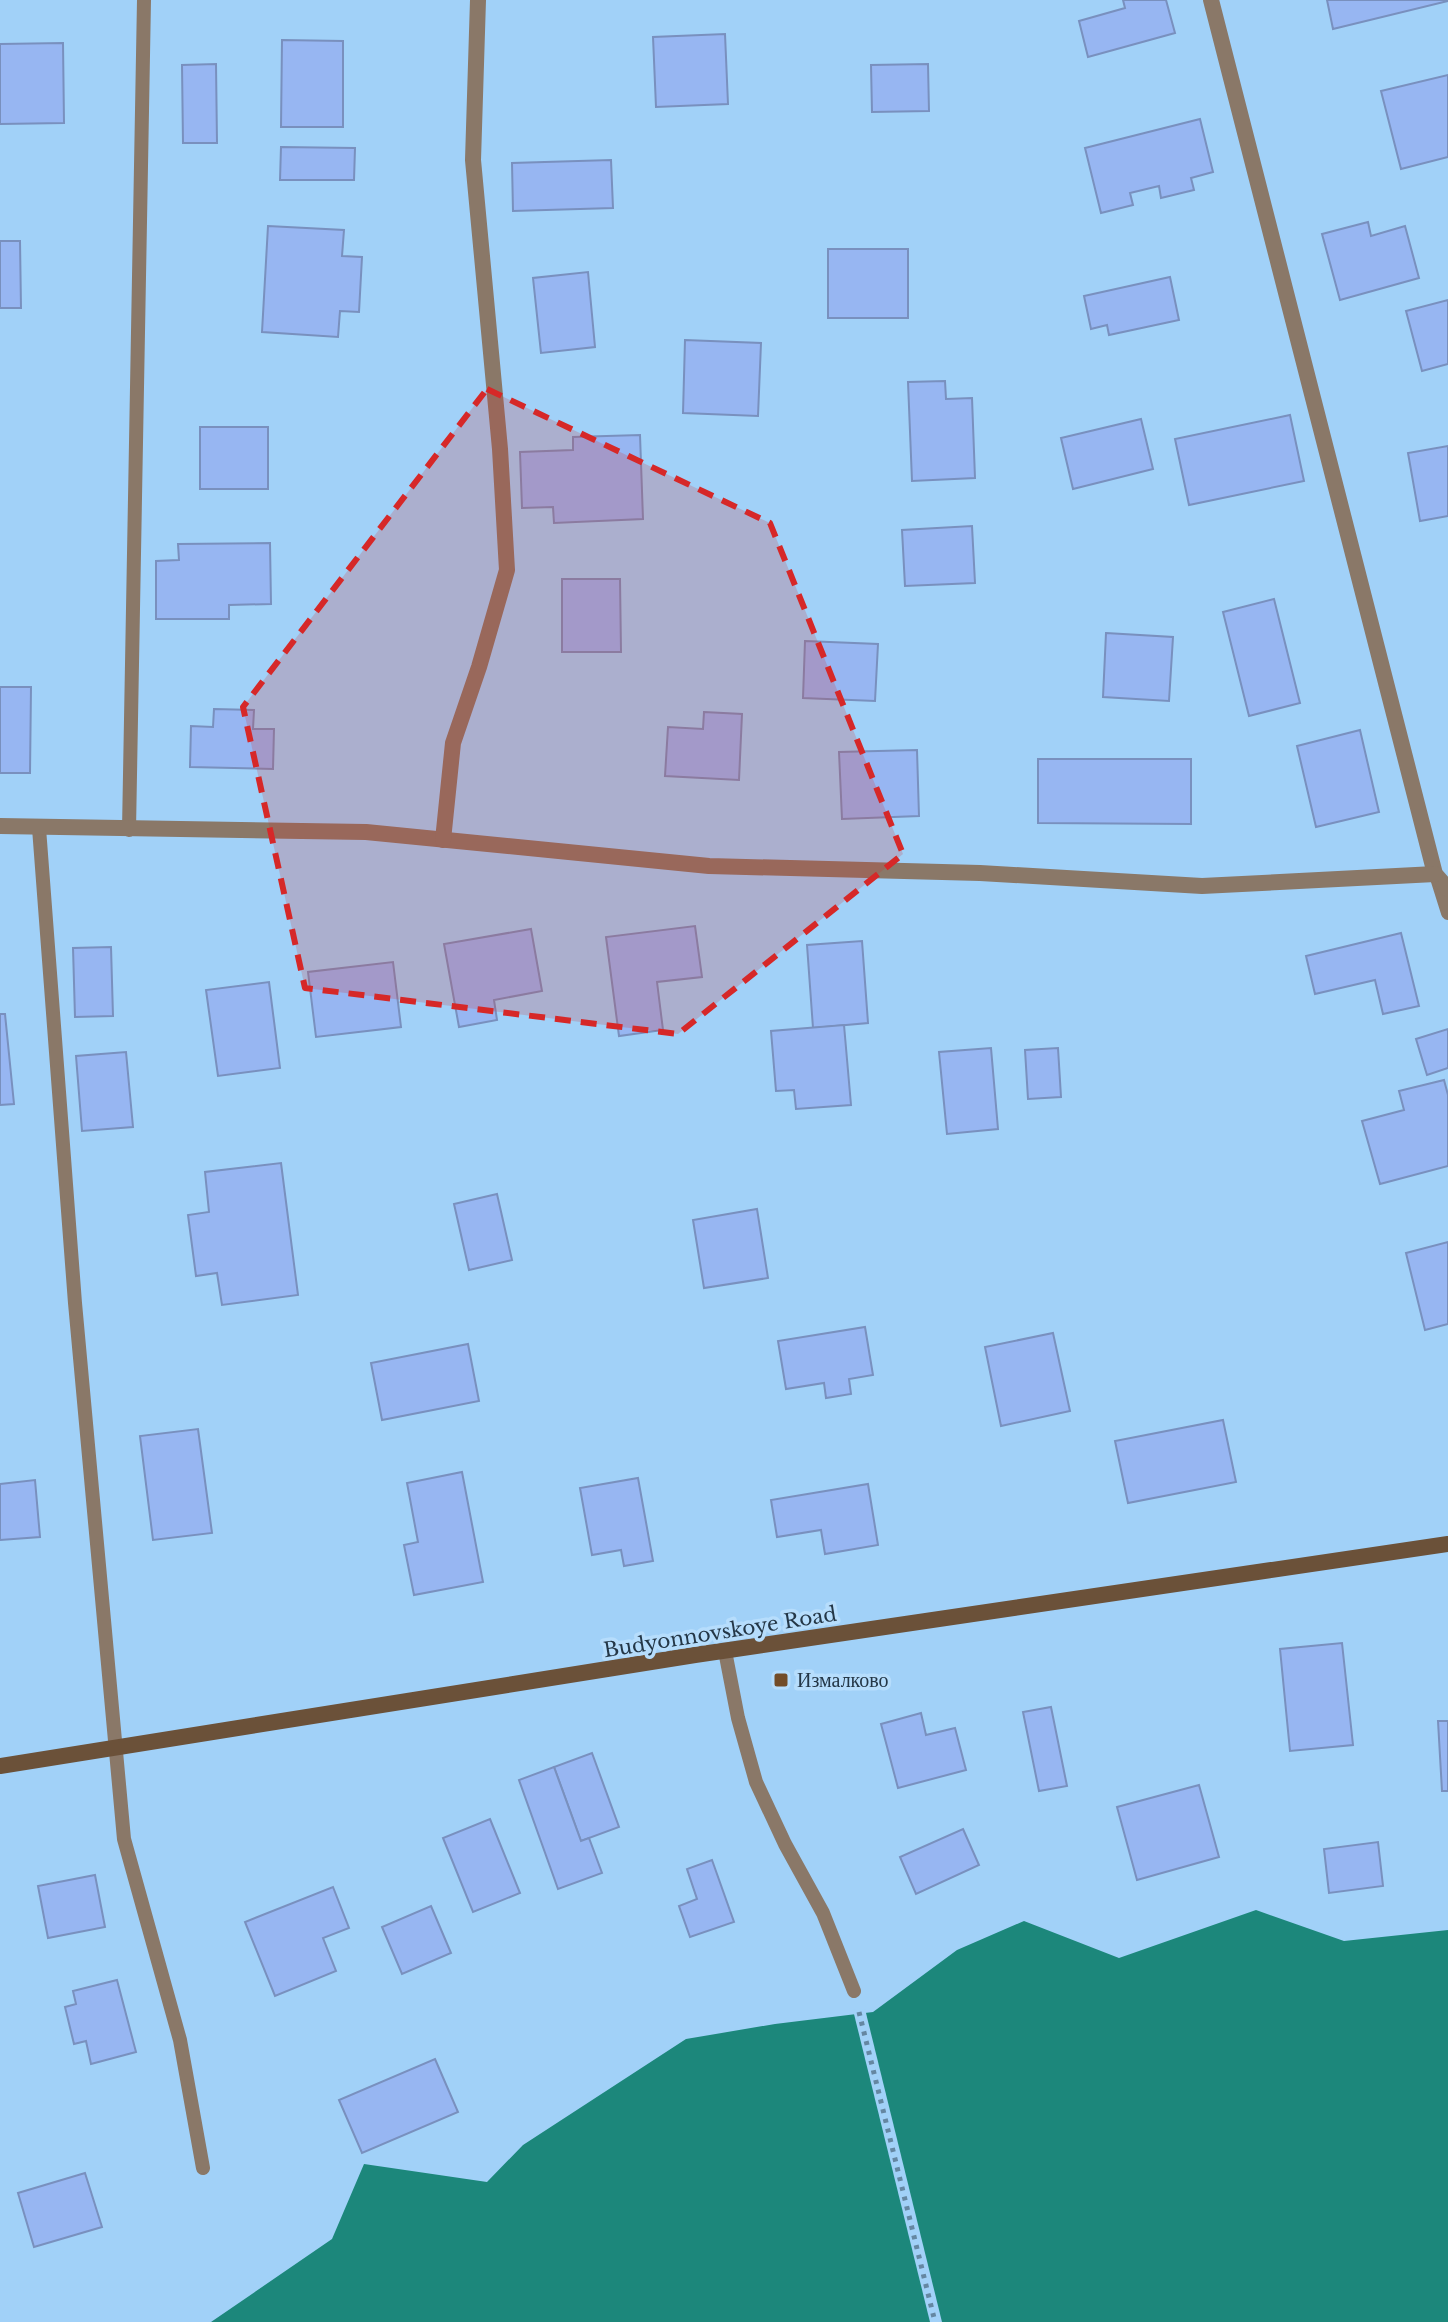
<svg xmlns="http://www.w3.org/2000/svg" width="1448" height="2322" font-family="'Libre Baskerville',serif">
  <rect width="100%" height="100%" fill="#a1d1f8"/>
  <polygon fill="#1c877b" points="1256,1910 1344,1941 1448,1930 1448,2322 211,2322 332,2239 364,2164 487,2182 523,2145 686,2039 775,2024 873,2012 957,1950 1024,1921 1119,1958"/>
  <polygon fill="#a1d1f8" points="865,2009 942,2322 930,2322 853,2010"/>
  <g fill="#97b6f2" stroke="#7990be" stroke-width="2">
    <polygon points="1123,0 1166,0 1175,33 1088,57 1079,21 1125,8"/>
    <polygon points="1327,0 1448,0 1448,1 1333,29"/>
    <polygon points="725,34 728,104 656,107 653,37"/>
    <polygon points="282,40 343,41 343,127 281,127"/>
    <polygon points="63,43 64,123 0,124 0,44"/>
    <polygon points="216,64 217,143 183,143 182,65"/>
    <polygon points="928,64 929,111 872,112 871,65"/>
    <polygon points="1448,75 1448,157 1401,169 1381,91"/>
    <polygon points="1200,119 1213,172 1191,178 1194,190 1161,198 1159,186 1130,193 1133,205 1101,213 1085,148"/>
    <polygon points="281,147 355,148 354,180 280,180"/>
    <polygon points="611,160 613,208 513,211 512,163"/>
    <polygon points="1368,222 1371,236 1405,226 1419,278 1340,300 1322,234"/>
    <polygon points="268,226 344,230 342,256 362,257 359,312 340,311 338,337 262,332"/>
    <polygon points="0,241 20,241 21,308 0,308"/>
    <rect x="828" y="249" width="80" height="69"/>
    <polygon points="588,272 595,347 541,353 533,278"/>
    <polygon points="1170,277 1179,320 1109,335 1107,325 1091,329 1084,296"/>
    <polygon points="1448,300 1448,364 1422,371 1406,311"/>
    <polygon points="685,340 761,343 758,416 683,413"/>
    <polygon points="945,381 946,399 972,398 975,478 912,481 908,382"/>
    <polygon points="1290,415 1304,481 1189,505 1175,439"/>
    <polygon points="1141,419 1153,469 1073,489 1061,438"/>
    <rect x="200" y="427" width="68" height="62"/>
    <polygon points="640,435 643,519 554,523 553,507 522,508 520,452 573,450 573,437"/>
    <polygon points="1448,446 1448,516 1420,521 1408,453"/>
    <polygon points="972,526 975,583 905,586 902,530"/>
    <polygon points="270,543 271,604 229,605 229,619 156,619 156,561 179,560 178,544"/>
    <polygon points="562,579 620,579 621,652 562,652"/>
    <polygon points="1274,599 1300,703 1249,716 1223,612"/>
    <polygon points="1106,633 1173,637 1169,701 1103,697"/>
    <polygon points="805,641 878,644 875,701 803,698"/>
    <polygon points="0,687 31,687 30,773 0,773"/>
    <polygon points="214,709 254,710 253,729 274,729 273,769 190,767 191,726 213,727"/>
    <polygon points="704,712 742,714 739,780 665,776 668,727 703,729"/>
    <polygon points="1360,730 1379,812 1316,827 1297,746"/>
    <polygon points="917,750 919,816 842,819 839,752"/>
    <polygon points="1038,759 1191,759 1191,824 1038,823"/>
    <polygon points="695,926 702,977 657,982 663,1030 619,1036 606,937"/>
    <polygon points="531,929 542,991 494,1000 497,1020 459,1027 444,944"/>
    <polygon points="1401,933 1419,1006 1383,1014 1375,980 1315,994 1306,956"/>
    <polygon points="862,941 868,1023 813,1028 807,945"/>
    <polygon points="111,947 113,1016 75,1017 73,948"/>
    <polygon points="393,962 401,1027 316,1037 308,972"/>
    <polygon points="269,982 280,1068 218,1076 206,990"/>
    <polygon points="0,1014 5,1014 14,1104 0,1105"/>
    <polygon points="844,1025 851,1105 796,1109 794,1090 776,1091 771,1031"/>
    <polygon points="1448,1029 1448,1068 1427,1075 1416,1039"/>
    <polygon points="991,1048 998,1129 947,1134 939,1052"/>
    <polygon points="1058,1048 1061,1097 1028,1099 1025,1050"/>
    <polygon points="126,1052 133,1127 82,1131 76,1056"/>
    <polygon points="1444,1080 1448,1095 1448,1166 1380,1184 1362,1121 1404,1110 1399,1091"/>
    <polygon points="281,1163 298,1295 222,1305 217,1273 196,1276 188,1215 209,1212 205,1172"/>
    <polygon points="497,1194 512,1260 469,1270 454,1204"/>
    <polygon points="757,1209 768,1278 704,1288 693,1220"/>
    <polygon points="1448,1242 1448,1324 1425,1330 1406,1253"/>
    <polygon points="865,1327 873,1375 849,1379 851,1394 826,1398 824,1383 786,1389 778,1341"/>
    <polygon points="1053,1333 1070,1411 1001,1426 985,1347"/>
    <polygon points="468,1344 479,1401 382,1420 371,1363"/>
    <polygon points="1223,1420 1236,1482 1128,1503 1115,1441"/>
    <polygon points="198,1429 212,1533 153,1540 140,1436"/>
    <polygon points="462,1472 483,1582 414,1595 404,1545 418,1542 407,1483"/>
    <polygon points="638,1478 653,1561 624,1566 621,1550 592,1555 580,1488"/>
    <polygon points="35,1480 40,1537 0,1540 0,1484"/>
    <polygon points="868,1484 878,1545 825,1554 821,1530 777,1537 771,1500"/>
    <polygon points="1342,1643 1353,1745 1290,1751 1280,1649"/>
    <polygon points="1051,1707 1067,1786 1039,1791 1023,1712"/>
    <polygon points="921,1713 926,1735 955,1728 966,1770 898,1788 881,1724"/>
    <polygon points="1438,1721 1448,1721 1448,1791 1442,1791"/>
    <polygon points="592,1753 619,1827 581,1841 554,1767"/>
    <polygon points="554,1767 581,1841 589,1838 602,1873 558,1889 519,1780"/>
    <polygon points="1199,1785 1219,1857 1137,1880 1117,1807"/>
    <polygon points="490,1819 520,1893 473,1912 443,1838"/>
    <polygon points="963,1829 979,1865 916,1894 900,1857"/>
    <polygon points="1378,1842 1383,1886 1329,1893 1324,1849"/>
    <polygon points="712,1860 734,1922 690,1937 679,1906 697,1899 687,1869"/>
    <polygon points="95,1875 105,1927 48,1938 38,1886"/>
    <polygon points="333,1887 349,1928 323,1938 336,1971 275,1996 245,1922"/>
    <polygon points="431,1906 451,1953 402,1974 382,1927"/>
    <polygon points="117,1980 136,2052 91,2064 86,2041 74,2044 65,2007 76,2004 73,1991"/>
    <polygon points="435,2059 458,2112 362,2153 339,2100"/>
    <polygon points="85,2173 102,2227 34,2247 18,2193"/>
  </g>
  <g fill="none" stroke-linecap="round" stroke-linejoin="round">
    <polyline stroke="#6587a2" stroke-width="5" stroke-dasharray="4 6" stroke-linecap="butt" points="859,2012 935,2322"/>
    <g stroke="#8a7868" stroke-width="14">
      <polyline points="39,828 75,1303 124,1839 180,2040 203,2168"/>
      <polyline points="129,830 144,0"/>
      <polyline points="1437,878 1448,913"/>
      <polyline points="725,1651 738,1718 756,1782 785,1844 823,1913 854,1991"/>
    </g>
    <g stroke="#8a7868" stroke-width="16">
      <polyline points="1211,0 1435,874 1448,889"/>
      <polyline points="0,826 366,832 709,866 980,873 1202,886 1435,874"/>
      <polyline points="443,840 453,743 479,667 507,570 500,449 473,160 478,0"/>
    </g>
    <polyline stroke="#6b5139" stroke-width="16" points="0,1766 695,1655 1448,1544"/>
  </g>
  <path fill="#d62828" fill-opacity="0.2" stroke="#d62828" stroke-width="6" stroke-dasharray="16 10" stroke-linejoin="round" d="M487,389l283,134 133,331 -225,180 -373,-46 -62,-281z"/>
  <rect fill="#724c28" stroke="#b6ddfc" stroke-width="3" x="773" y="1672" width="16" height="16" rx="4"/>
  <g text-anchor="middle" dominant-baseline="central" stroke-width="7" stroke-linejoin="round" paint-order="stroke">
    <g font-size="20" fill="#243747" stroke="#b6ddfc">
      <text transform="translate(720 1632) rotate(-9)">Budyonnovskoye Road</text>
    </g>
    <g font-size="20" fill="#243747" stroke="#b6ddfc" text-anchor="start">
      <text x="797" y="1680">Измалково</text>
    </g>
  </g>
</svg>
